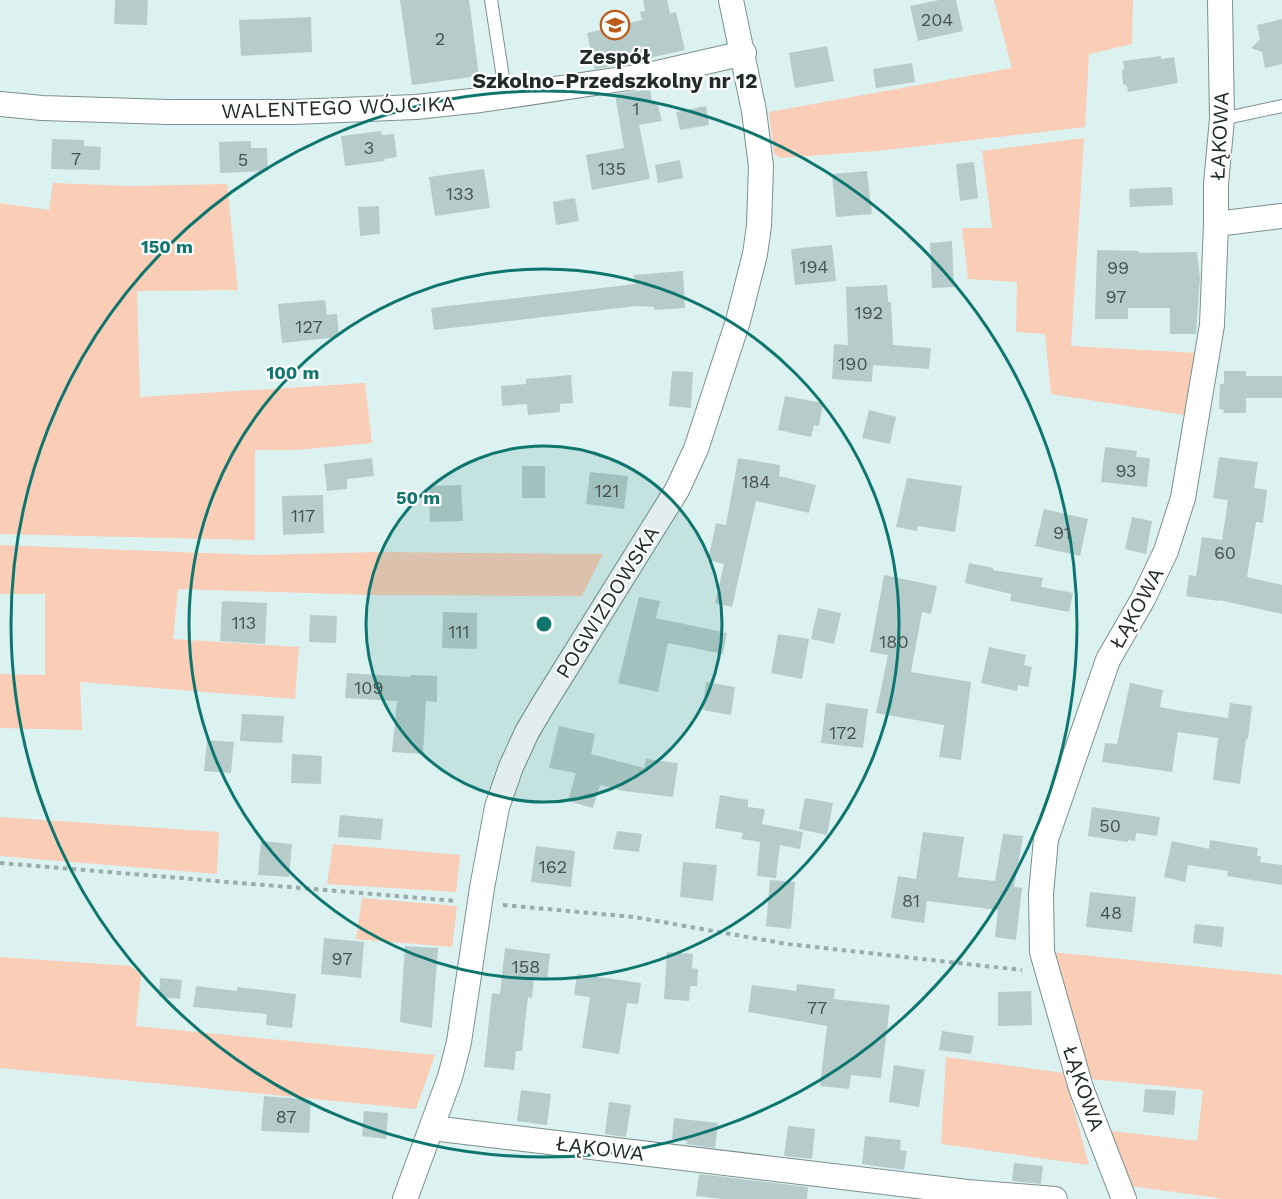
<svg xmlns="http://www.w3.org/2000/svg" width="1282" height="1199" font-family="'Work Sans',sans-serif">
  <rect width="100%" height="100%" fill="#dcf2f1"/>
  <g fill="#f9cdb6">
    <polygon points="994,0 1133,0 1132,44 1089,54 1085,127 877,151 780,158 774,154 769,112 1012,68"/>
    <polygon points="1084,138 1071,346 1199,353 1191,416 1051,394 1045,334 1016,332 1017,282 968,279 962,228 992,228 982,151"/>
    <polygon points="53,183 130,186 227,184 238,290 137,291 140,397 365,383 372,443 297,450 255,450 255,540 0,534 0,203 49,210"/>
    <polygon points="0,545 258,555 379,552 603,554 582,596 371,595 178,589 173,639 299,647 295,699 80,682 82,730 0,728 0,674 45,675 45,594 0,594"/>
    <polygon points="0,817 219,832 217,874 0,856"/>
    <polygon points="333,844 460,855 456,892 327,884"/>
    <polygon points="362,898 457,906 452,947 356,939"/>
    <polygon points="1051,952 1282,975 1282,1199 1225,1199 1130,1186 1103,1130 1197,1141 1203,1090 1091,1079"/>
    <polygon points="0,957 131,966 141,975 136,1026 435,1055 416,1109 0,1068"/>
    <polygon points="946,1057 1064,1073 1089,1165 941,1144"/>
  </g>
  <g fill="#b6cccb">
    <polygon points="115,0 148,0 147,25 114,24"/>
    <polygon points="400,0 469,0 479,76 412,85"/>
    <polygon points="643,0 667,0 670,13 676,12 685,50 645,59 645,61 595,69 587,33 642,20 640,12 645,11"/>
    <polygon points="939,0 956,0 963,31 918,41 910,6"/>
    <polygon points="311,17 312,52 241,56 239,20"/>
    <polygon points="1282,19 1282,64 1265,68 1262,52 1251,48 1260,39 1257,25"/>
    <polygon points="827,46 834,81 795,88 789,53"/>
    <polygon points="1161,56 1161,59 1174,57 1178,83 1128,92 1127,86 1123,84 1122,72 1124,68 1123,61"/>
    <polygon points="912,63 915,82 876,88 873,69"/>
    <polygon points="650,89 652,103 657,102 662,121 639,125 650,179 592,190 586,155 624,148 615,94"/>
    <polygon points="706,106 709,125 680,130 676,112"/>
    <polygon points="381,131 382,135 394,134 397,157 384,159 385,161 345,166 341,136"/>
    <polygon points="52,139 84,140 84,146 101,147 100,170 51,169"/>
    <polygon points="251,141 251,148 267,148 268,171 220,173 219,142"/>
    <polygon points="680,160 683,178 658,183 655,165"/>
    <polygon points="974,162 978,198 960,201 956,164"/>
    <polygon points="484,169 490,208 435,216 429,177"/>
    <polygon points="867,171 872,214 836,217 832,174"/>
    <polygon points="1172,187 1173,205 1130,207 1129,189"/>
    <polygon points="575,198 579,221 556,225 553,202"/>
    <polygon points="379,206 380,234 360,236 358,207"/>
    <polygon points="952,241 954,287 932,288 930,243"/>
    <polygon points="832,245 836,281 795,285 791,249"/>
    <polygon points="1097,250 1139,251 1139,253 1197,252 1200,278 1196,334 1170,334 1170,308 1128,308 1128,319 1095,319"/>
    <polygon points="683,271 685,308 654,310 654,307 636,306 434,330 431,308 635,284 634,275"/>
    <polygon points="887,285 888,302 891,302 893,345 931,348 929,369 873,365 872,382 832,379 834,344 848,345 846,287"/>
    <polygon points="325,300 327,315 337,314 339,337 282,343 278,304"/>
    <polygon points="672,371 693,372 691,408 669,406"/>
    <polygon points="1224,371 1246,371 1246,376 1282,376 1282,398 1246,398 1246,413 1223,413 1224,410 1219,409 1220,384 1224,384"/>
    <polygon points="571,375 573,403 560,404 560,412 528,415 527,404 502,406 501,386 526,384 526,379"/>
    <polygon points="785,396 823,403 819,426 814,425 811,437 778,430"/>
    <polygon points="869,410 896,417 890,444 862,438"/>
    <polygon points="1105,447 1137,451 1136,457 1150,458 1147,487 1101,482"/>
    <polygon points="1219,457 1258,462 1254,488 1267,490 1263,523 1256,522 1247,577 1282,585 1282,614 1219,600 1219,601 1186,596 1189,575 1196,576 1202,537 1222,540 1228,500 1213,498"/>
    <polygon points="372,458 374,476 347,479 347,489 327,491 324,464"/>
    <polygon points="738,458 780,465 779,476 816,485 809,513 756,501 732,607 715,603 724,564 708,560 716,523 726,525"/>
    <rect x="522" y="466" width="23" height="32"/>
    <polygon points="590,472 628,476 624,509 586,504"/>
    <polygon points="907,478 962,486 955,532 918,526 917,531 896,527"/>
    <polygon points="461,485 463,521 430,522 429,486"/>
    <polygon points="323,495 324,533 283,535 282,496"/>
    <polygon points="1044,509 1088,519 1080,556 1035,546"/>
    <polygon points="1132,517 1152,521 1146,554 1125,549"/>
    <polygon points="969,563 993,568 993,570 1043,578 1041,587 1073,593 1069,612 1010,601 1011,594 965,583"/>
    <polygon points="884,575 937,586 931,614 922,612 911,672 971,682 961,760 939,757 944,725 876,713 888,655 870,652"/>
    <polygon points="639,597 660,601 656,618 727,633 723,654 668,643 658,692 618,683"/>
    <polygon points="222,601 267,603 265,644 220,641"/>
    <polygon points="818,608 841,613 834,644 811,639"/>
    <polygon points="443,612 477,613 477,649 442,648"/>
    <polygon points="310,615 337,616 336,643 309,642"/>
    <polygon points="778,634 809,639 802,679 771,673"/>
    <polygon points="989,647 1026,655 1024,665 1032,667 1028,687 1018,685 1017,691 981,683"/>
    <polygon points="347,673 410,677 411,675 437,676 437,702 426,701 423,754 392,752 397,701 345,698"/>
    <polygon points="706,682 735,687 731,715 703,710"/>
    <polygon points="1130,683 1163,690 1160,707 1181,711 1228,718 1230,703 1252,706 1248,739 1246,739 1240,784 1213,780 1218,738 1178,732 1172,772 1102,762 1105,743 1117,744"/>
    <polygon points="826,703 868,709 863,748 821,743"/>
    <polygon points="242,714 284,716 282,743 240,741"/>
    <polygon points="559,726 595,734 591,754 644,768 646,759 678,763 673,797 624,791 600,785 593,808 568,801 576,773 549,768"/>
    <polygon points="207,740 234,742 231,773 204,771"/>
    <polygon points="292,754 322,756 321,784 291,783"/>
    <polygon points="720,795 748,800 748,807 765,809 762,824 803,832 800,849 780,845 776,878 757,876 760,842 741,839 743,833 715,828"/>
    <polygon points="805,798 833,803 827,835 799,829"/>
    <polygon points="1092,807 1160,817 1157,836 1136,833 1135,841 1128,840 1128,842 1088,836"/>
    <polygon points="340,815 383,819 381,840 338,837"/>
    <polygon points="617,831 642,834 639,852 613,849"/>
    <polygon points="923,832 964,837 958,877 995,881 1003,834 1023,836 1014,887 1022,888 1016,940 995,937 998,910 927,901 924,923 891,918 898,876 916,879"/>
    <polygon points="1210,840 1258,848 1257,856 1261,856 1260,862 1282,865 1282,885 1227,876 1228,871 1188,865 1185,882 1164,877 1172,841 1209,849"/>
    <polygon points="261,841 292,844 289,877 258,875"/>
    <polygon points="536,846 575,851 571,887 531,882"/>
    <polygon points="683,862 717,865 713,901 680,897"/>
    <polygon points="770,880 795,882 791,929 766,926"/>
    <polygon points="1090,892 1136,897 1132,932 1086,927"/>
    <polygon points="1195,924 1224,927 1222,947 1193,943"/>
    <polygon points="324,938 364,942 361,978 321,974"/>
    <polygon points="405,946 438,948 432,1028 400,1022"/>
    <polygon points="505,948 550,954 547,980 534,978 532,998 528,997 522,1051 516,1051 514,1070 484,1067 492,993 500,994"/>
    <polygon points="667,952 693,954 692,968 698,969 697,986 690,986 689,1001 664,999"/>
    <polygon points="577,974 641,983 638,1004 627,1003 619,1054 582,1048 590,997 574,995"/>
    <polygon points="160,978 182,980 180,999 159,997"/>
    <polygon points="797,984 835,989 834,999 890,1005 881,1078 851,1075 849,1089 820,1086 827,1026 748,1012 752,985 796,991"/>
    <polygon points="196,986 237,991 237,987 296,994 292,1028 266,1025 267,1014 193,1007"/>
    <polygon points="1031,991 1032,1025 998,1026 998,992"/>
    <polygon points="942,1031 974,1036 971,1054 939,1050"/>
    <polygon points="894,1065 925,1070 919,1107 889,1102"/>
    <polygon points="1145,1089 1176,1091 1174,1115 1143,1112"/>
    <polygon points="521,1090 551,1094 547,1125 517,1121"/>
    <polygon points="264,1096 311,1100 309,1133 261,1131"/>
    <polygon points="609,1102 631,1105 626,1137 605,1134"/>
    <polygon points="364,1111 388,1113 386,1139 362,1136"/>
    <polygon points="674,1118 718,1123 715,1148 686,1144 687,1141 672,1139"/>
    <polygon points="788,1126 815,1129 812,1159 784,1156"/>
    <polygon points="865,1136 901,1140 900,1150 907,1151 904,1170 862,1164"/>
    <polygon points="1014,1163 1043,1166 1041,1184 1012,1181"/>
    <polygon points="699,1174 808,1187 807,1199 723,1199 696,1196"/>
  </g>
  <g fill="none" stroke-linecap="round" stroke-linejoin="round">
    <g stroke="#7c908f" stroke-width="14">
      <g id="lane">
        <polyline points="491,0 506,97"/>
        <polyline points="1222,119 1282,106"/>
      </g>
    </g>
    <g stroke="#7c908f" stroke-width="26">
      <g id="street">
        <polyline points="0,104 42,108 168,112 293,112 416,107 481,100 649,75 744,53"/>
        <polyline points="1216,224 1282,216"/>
        <polyline points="432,1128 967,1192 1055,1199"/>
        <polyline points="405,1199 450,1077 459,1042 482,888 497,807 511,767 527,732 543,705 677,490 696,449 738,321 755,254 759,226 761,166 754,111 731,0"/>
        <polyline points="1124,1199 1081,1088 1042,952 1041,894 1046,839 1108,660 1143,599 1166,551 1183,498 1212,325 1216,224 1216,184 1222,119 1220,0"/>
      </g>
    </g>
    <g stroke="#9bacac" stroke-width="4" stroke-dasharray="4.5 4.5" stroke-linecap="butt">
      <polyline points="0,863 457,901"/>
      <polyline points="503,905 634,917 787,944 1022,970"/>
    </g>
    <use href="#lane" stroke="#fff" stroke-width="12"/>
    <use href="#street" stroke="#fff" stroke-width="24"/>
  </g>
  <circle cx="544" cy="624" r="178" fill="#0f766e" fill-opacity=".12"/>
  <g fill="none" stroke="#0f766e" stroke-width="3">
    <circle cx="544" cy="624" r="178"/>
    <circle cx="544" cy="624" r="355"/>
    <circle cx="544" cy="624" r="533"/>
  </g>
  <defs>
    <g id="school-ring" transform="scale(1.5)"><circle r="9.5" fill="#fff" stroke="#bb5b18" stroke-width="1.5"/><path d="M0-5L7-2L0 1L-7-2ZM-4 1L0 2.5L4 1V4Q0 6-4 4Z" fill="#bb5b18"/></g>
  </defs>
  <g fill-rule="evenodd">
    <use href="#school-ring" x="615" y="25"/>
  </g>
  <g text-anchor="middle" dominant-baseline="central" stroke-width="4.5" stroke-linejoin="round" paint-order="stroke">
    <g font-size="18" fill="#475252">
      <text x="937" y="19">204</text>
      <text x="440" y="38">2</text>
      <text x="636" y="108">1</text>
      <text x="369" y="147">3</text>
      <text x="76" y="158">7</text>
      <text x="243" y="159">5</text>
      <text x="612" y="168">135</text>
      <text x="460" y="193">133</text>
      <text x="814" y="266">194</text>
      <text x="1118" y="267">99</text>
      <text x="1116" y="296">97</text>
      <text x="869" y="312">192</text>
      <text x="309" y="326">127</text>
      <text x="853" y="363">190</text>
      <text x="1126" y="470">93</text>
      <text x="756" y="481">184</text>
      <text x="607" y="490">121</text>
      <text x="303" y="515">117</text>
      <text x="1062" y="532">91</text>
      <text x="1225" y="552">60</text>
      <text x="244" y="622">113</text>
      <text x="459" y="631">111</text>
      <text x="894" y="641">180</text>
      <text x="369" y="687">109</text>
      <text x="843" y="732">172</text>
      <text x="1110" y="825">50</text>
      <text x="553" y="866">162</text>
      <text x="911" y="900">81</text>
      <text x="1111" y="912">48</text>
      <text x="342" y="958">97</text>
      <text x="526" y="966">158</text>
      <text x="817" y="1007">77</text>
      <text x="286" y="1116">87</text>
    </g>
    <g font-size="21" font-weight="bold" fill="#222a2a" stroke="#fff">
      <text x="615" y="56">Zespół<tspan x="615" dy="24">Szkolno-Przedszkolny nr 12</tspan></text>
    </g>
    <g font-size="21" fill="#222a2a" stroke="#fff">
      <text transform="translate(338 107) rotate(-2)">WALENTEGO WÓJCIKA</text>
      <text transform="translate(1219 136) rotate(-87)">ŁĄKOWA</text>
      <text transform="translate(607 602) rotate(-58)">POGWIZDOWSKA</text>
      <text transform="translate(1136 608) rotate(-61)">ŁĄKOWA</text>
      <text transform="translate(1084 1088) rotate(71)">ŁĄKOWA</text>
      <text transform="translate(600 1148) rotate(7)">ŁĄKOWA</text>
    </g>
  </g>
  <circle cx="544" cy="624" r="9" fill="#0f766e" stroke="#fff" stroke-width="3"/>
  <g font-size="18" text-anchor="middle" font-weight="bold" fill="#0f766e" stroke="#fff" stroke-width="4.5" stroke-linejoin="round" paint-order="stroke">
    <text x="167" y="253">150 m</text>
    <text x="293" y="379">100 m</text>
    <text x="418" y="504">50 m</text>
  </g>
</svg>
